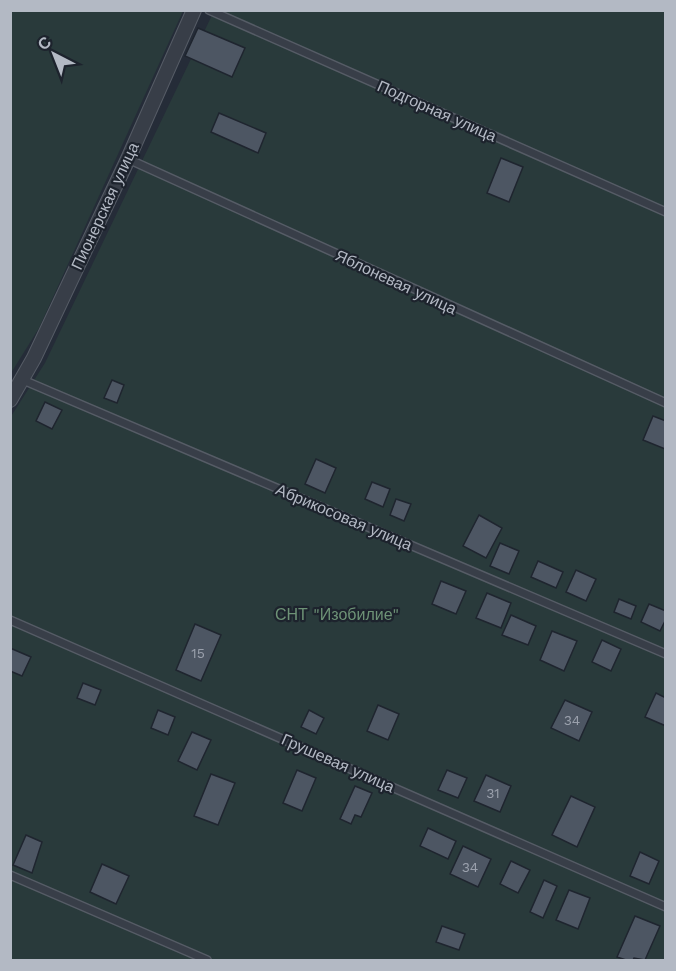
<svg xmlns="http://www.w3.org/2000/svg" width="676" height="971" font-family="'Work Sans',sans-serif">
  <rect width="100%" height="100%" fill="#252c38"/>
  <g fill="#293a3b">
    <polygon points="11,10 183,11 39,328 11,373"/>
    <polygon points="214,11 665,11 665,960 11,960 10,418 45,363"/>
  </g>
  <g fill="#4d5663" stroke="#1f252f" stroke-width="1.5">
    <polygon points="198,28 245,48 232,77 185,56"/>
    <polygon points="219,113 266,133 258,153 211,132"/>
    <polygon points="501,158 523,167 509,202 487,193"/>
    <polygon points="112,380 124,385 117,403 104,398"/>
    <polygon points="45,402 62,410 52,429 36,421"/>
    <polygon points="653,416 666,421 665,449 643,440"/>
    <polygon points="316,459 336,468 325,493 305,484"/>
    <polygon points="372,482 390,489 383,507 365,499"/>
    <polygon points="396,499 411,504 404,521 390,515"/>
    <polygon points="479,515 502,528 486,558 463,546"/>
    <polygon points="500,543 519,551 509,574 490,566"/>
    <polygon points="538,561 563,572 556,588 531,577"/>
    <polygon points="576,570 596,579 586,601 566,592"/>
    <polygon points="441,581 466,591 456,614 432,604"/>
    <polygon points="487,593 511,603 501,628 476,618"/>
    <polygon points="619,599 636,606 631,619 614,612"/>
    <polygon points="649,604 666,611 666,619 660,631 641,622"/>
    <polygon points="511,615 536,626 528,645 502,635"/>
    <polygon points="195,624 221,635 201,681 176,670"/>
    <polygon points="552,631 577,641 564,671 540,660"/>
    <polygon points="602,640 621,649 611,671 592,662"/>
    <polygon points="10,648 31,657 22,676 10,671"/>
    <polygon points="83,683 101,690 95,705 77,698"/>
    <polygon points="656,693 666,698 666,726 645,717"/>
    <polygon points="565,700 592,712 579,741 551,728"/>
    <polygon points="378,705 399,714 388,740 367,731"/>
    <polygon points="158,710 175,717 168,735 151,728"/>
    <polygon points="309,710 324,718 316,734 301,727"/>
    <polygon points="192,732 211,740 197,770 178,761"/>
    <polygon points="297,770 316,778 302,811 283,803"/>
    <polygon points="447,770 467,778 458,798 438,790"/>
    <polygon points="211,774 235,783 218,825 194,816"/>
    <polygon points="486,775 511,786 500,812 474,801"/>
    <polygon points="355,786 372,793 361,817 355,815 351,824 340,819"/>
    <polygon points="571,796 595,807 577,847 552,835"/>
    <polygon points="428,828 456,841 448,859 420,846"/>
    <polygon points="26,835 42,842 32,873 13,865"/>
    <polygon points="463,846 491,859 478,887 450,874"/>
    <polygon points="640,852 659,861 649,884 630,876"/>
    <polygon points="511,861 530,870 518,893 500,884"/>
    <polygon points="102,864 129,876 116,904 90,892"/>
    <polygon points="544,880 557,886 543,918 530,912"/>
    <polygon points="569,890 590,898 578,929 556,920"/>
    <polygon points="635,916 660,926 645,960 634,958 633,960 626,960 617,957"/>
    <polygon points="442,926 465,934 459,950 436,942"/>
  </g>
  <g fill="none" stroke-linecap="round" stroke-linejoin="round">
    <g stroke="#565c66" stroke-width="10">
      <g id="service">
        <polyline points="209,10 666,212"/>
        <polyline points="128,159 666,403"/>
        <polyline points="23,380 666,654"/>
        <polyline points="10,620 666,907"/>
        <polyline points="10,875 207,960"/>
      </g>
    </g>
    <g stroke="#565c66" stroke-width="16">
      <polyline id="minor" points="10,400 34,358 128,159 194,10"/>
    </g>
    <use href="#service" stroke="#383e48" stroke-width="7"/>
    <use href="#minor" stroke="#383e48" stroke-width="14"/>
  </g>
  <g text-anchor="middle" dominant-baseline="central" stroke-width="4.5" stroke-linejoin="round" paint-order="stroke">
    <g font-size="14" fill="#9aa0ac">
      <text x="198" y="653">15</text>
      <text x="572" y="720">34</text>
      <text x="493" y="793">31</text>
      <text x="470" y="867">34</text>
    </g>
    <g font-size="16" fill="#b3b9c4" stroke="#1d232d">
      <text transform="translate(437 111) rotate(24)">Подгорная улица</text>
      <text transform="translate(105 206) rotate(-65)">Пионерская улица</text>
      <text transform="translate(396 282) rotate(25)">Яблоневая улица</text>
      <text transform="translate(344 517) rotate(23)">Абрикосовая улица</text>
      <text transform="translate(338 763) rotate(24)">Грушевая улица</text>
    </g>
    <g font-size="16" fill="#6d9276" stroke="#1d232d">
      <text x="337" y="614">СНТ "Изобилие"</text>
    </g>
  </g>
  <rect width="676" height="971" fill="none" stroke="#b3b9c4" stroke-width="24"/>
  <g transform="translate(54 54) rotate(318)" stroke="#1d232d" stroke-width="4.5" paint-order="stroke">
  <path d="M0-4.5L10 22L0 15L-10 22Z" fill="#b3b9c4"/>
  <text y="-9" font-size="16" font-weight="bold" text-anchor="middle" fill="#b3b9c4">С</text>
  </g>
</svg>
